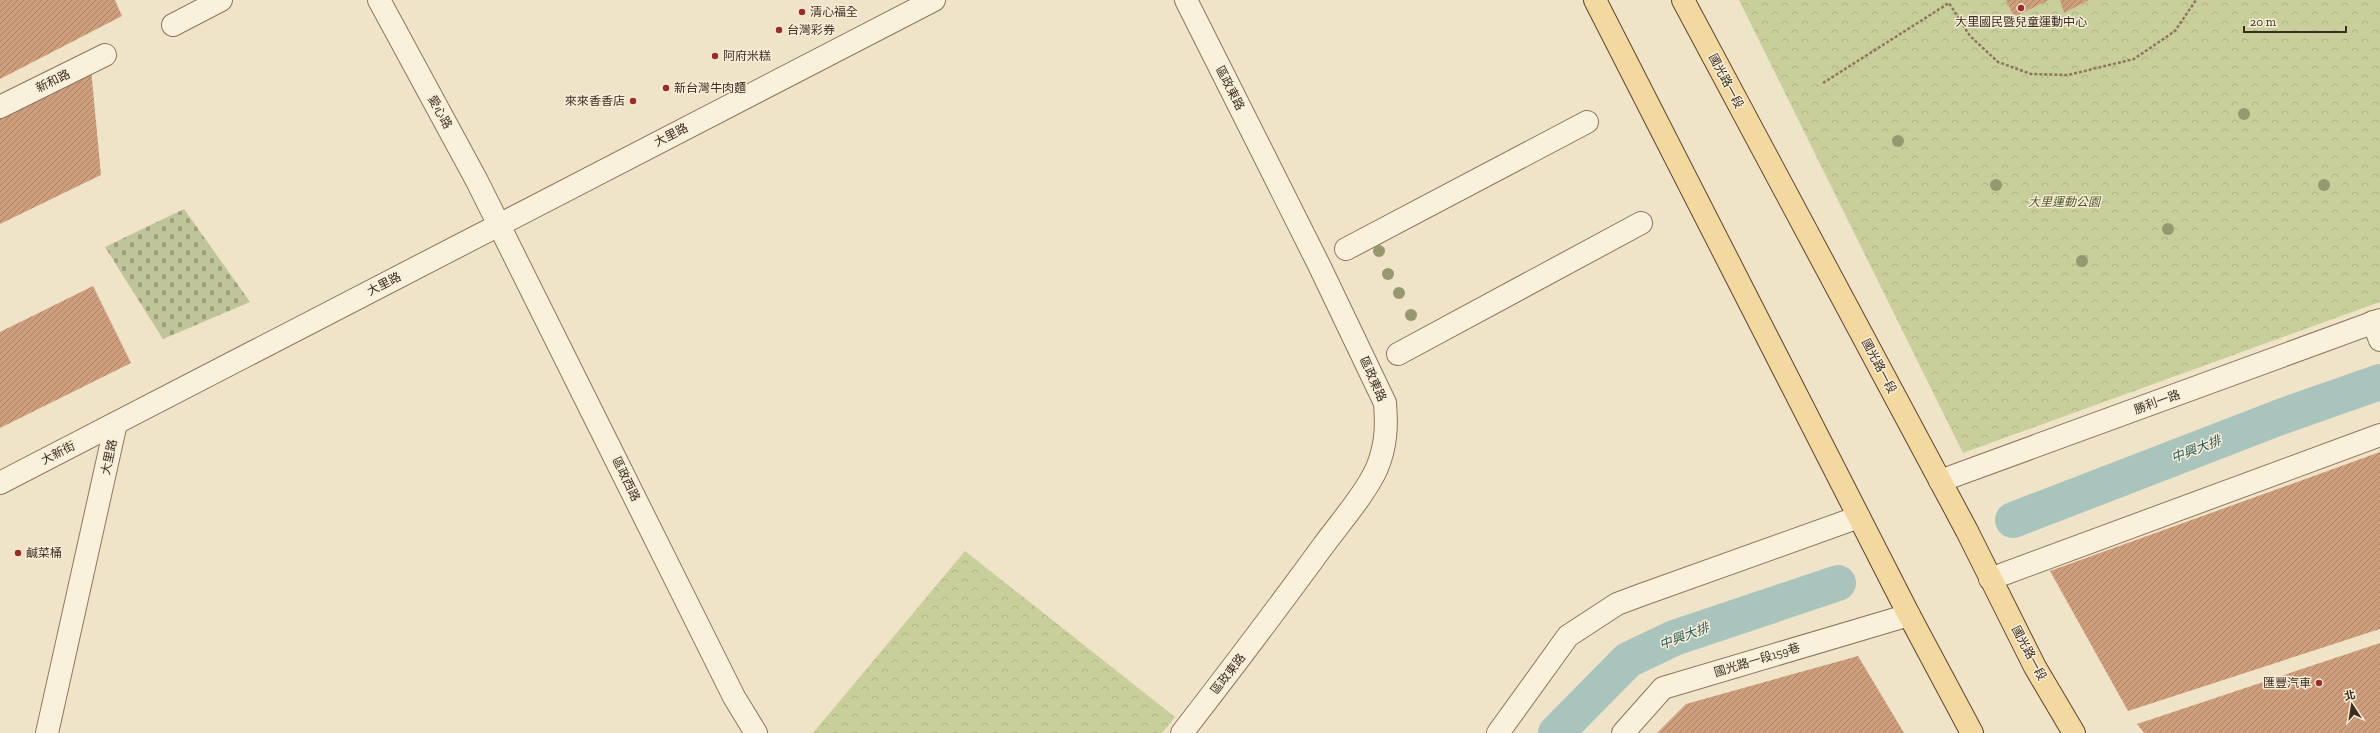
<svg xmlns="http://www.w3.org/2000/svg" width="2380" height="733" font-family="'Zilla Slab','Noto Sans TC',serif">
  <defs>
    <pattern id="forest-crowns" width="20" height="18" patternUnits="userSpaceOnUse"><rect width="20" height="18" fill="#c9cf9b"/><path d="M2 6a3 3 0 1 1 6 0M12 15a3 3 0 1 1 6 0" fill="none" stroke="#aeb285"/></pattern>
    <pattern id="cemetery-stones" width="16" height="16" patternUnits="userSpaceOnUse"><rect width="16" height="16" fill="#bfc49a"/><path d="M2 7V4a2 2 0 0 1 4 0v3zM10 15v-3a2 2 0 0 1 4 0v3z" fill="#9ca07d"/></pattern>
    <pattern id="building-hatch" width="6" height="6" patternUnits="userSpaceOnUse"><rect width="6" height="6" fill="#cf9f7d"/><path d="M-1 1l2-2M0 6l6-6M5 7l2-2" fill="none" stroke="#a98266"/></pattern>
  </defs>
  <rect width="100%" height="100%" fill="#f0e4c8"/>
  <g fill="url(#forest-crowns)">
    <polygon points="1739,0 2380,0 2380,302 1963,453"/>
    <polygon points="965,551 1175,717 1162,733 813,733"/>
  </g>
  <polygon fill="url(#cemetery-stones)" points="184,209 250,302 163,339 105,247"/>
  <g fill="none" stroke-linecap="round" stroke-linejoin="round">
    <g stroke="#a9c4bc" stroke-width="36">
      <polyline points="2013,520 2283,416 2380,382"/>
      <polyline points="1556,733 1628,660 1674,638 1838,583"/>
    </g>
  </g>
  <g fill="url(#building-hatch)">
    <polygon points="0,0 115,0 122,16 0,79"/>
    <polygon points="2006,0 2049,0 2014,17"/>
    <polygon points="2060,0 2089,0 2064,13"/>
    <polygon points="91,69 101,175 0,224 0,118"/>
    <polygon points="93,286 131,363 0,428 0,332"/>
    <polygon points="2380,452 2380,629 2128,711 2050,571"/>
    <polygon points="2380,643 2380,733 2144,733 2137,724"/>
    <polygon points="1858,656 1904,733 1657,733 1686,704"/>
  </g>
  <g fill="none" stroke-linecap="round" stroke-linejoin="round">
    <g stroke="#8d765c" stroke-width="24">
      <g id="minor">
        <polyline points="379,0 477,181 734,697 756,733"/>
        <polyline points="173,25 221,0"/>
        <polyline points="0,107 105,55"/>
        <polyline points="1346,249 1587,122"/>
        <polyline points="2373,322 2380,340"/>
        <polyline points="1398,354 1641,223"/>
        <polyline points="1940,481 2380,320"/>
        <polyline points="0,483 934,0"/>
        <polyline points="1990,579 2380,435"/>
        <polyline points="47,733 116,423"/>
        <path d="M1182,733c48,-62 95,-124 141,-187 16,-22 43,-53 54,-78 9,-22 10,-41 8,-65l-66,-138 -133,-265"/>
        <polyline points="1498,733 1568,636 1617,604 1641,595 1859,517"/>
        <polyline points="1623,733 1663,688 1909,615"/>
      </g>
    </g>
    <g stroke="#5b4430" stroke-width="24">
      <g id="major">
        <polyline points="1595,0 1909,615 1972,733"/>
        <polyline points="1683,0 1967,531 2035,667 2074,733"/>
      </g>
    </g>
    <polyline stroke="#8d765c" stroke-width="2.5" stroke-dasharray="3 2" stroke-linecap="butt" points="1823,83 1949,3 1970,36 1998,62 2031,74 2068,75 2134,59 2175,31 2196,0"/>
    <use href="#minor" stroke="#faf1dc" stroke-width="22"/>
    <use href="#major" stroke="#f3d9a0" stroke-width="22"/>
  </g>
  <g fill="#96986f">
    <circle cx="2244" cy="114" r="6"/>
    <circle cx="1898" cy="141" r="6"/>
    <circle cx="1996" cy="185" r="6"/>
    <circle cx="2324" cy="185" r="6"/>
    <circle cx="2168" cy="229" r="6"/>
    <circle cx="1379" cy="251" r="6"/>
    <circle cx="2082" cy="261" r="6"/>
    <circle cx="1388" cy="274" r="6"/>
    <circle cx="1399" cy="293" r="6"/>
    <circle cx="1411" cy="315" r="6"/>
  </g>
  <g fill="#9e2a2b" stroke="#f7eed8" stroke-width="1.5">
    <circle cx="2021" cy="8" r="4"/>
    <circle cx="802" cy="12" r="4"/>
    <circle cx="779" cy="30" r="4"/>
    <circle cx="715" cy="56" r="4"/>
    <circle cx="666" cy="88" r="4"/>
    <circle cx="633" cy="101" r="4"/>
    <circle cx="18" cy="553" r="4"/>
    <circle cx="2319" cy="683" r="4"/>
  </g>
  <g text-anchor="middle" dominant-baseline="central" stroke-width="3" stroke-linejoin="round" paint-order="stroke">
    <g font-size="12" fill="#3d2e20" stroke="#f7eed8" text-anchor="start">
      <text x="810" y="12">清心福全</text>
      <text x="2021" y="22" text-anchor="middle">大里國民暨兒童運動中心</text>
      <text x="787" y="30">台灣彩券</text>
      <text x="723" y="56">阿府米糕</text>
      <text x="674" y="88">新台灣牛肉麵</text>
      <text x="625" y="101" text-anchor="end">來來香香店</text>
      <text x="26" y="553">鹹菜桶</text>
      <text x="2311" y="683" text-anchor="end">匯豐汽車</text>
    </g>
    <g font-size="12" fill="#3d2e20" stroke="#f7eed8">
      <text transform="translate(53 81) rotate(-26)">新和路</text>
      <text transform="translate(1726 81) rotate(62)">國光路一段</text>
      <text transform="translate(1230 88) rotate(63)">區政東路</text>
      <text transform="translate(440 112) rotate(61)">愛心路</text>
      <text transform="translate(671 135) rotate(-27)">大里路</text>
      <text transform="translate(384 284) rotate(-27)">大里路</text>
      <text transform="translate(1879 366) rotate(62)">國光路一段</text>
      <text transform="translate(1373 379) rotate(66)">區政東路</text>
      <text transform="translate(2157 402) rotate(-20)">勝利一路</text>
      <text transform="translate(58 453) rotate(-27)">大新街</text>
      <text transform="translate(109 457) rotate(-78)">大里路</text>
      <text transform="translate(626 479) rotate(64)">區政西路</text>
      <text transform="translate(2029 653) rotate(62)">國光路一段</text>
      <text transform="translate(1757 660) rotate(-17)">國光路一段159巷</text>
      <text transform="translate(1228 674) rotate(-52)">區政東路</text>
    </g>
    <g font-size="12" font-style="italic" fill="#4d5a26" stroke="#f7eed8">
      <text x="2064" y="202">大里運動公園</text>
    </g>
    <g font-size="13" font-style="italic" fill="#2f5d5a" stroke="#f7eed8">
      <text transform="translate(2196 449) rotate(-21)">中興大排</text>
      <text transform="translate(1684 636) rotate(-21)">中興大排</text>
    </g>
  </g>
  <g transform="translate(2352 705) rotate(348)" stroke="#f7eed8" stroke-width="3" paint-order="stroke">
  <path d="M0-3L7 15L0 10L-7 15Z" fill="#3d2e20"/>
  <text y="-6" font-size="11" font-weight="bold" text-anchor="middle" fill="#3d2e20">北</text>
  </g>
  <path d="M2244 26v6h102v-6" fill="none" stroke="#3d2e20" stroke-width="2"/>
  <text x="2250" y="26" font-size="12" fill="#3d2e20" stroke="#f7eed8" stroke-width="3" paint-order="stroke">20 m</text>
</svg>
